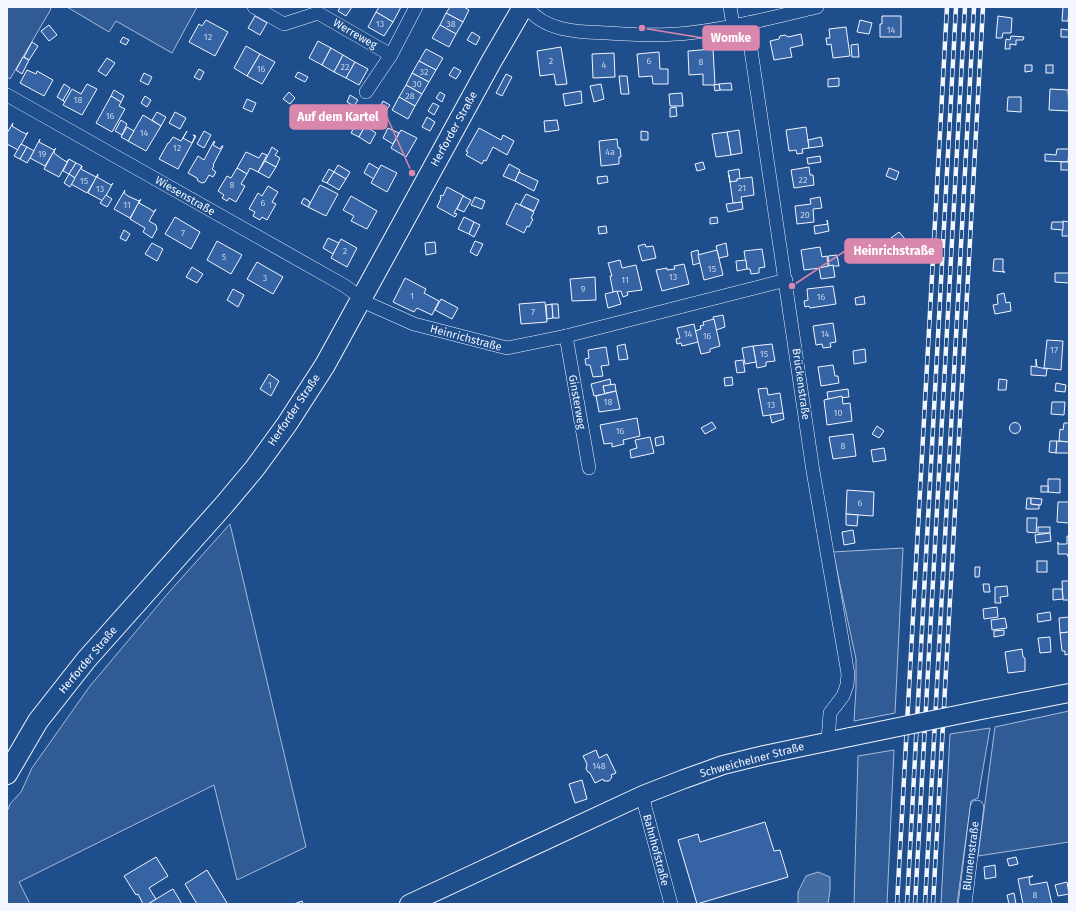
<svg xmlns="http://www.w3.org/2000/svg" width="1076" height="911" font-family="'Fira Sans',sans-serif">
  <rect width="100%" height="100%" fill="#1f4e8c"/>
  <g fill="#305b95" stroke="#a8bbd7">
    <polygon points="7,7 49,7 51,9 10,79 7,77"/>
    <polygon points="67,7 197,7 172,53 116,21 109,32"/>
    <polygon points="230,524 306,847 237,880 214,785 19,882 30,904 7,904 7,812 10,804 21,792 32,768 90,686 170,591"/>
    <polygon points="903,548 895,713 854,721 856,688 856,659 833,552"/>
    <polygon points="1069,711 1069,842 978,856 995,727"/>
    <polygon points="990,728 978,798 971,801 957,904 941,904 950,734"/>
    <polygon points="894,750 887,904 854,904 858,756"/>
  </g>
  <polygon fill="#446ba0" stroke="#a8bbd7" points="818,872 830,877 830,890 828,904 798,904 798,892 806,876"/>
  <g fill="#3563a3" stroke="#f2f6ff">
    <polygon points="340,7 352,7 346,16 338,11"/>
    <polygon points="379,7 401,7 393,22 376,12"/>
    <polygon points="450,7 464,7 469,10 463,22 446,13"/>
    <polygon points="1063,7 1069,7 1068,21 1062,21"/>
    <polygon points="376,12 393,22 384,36 368,27"/>
    <polygon points="446,13 463,22 456,34 440,25"/>
    <polygon points="255,16 267,23 260,35 248,28"/>
    <polygon points="882,16 901,16 901,37 880,37 880,24 882,24"/>
    <polygon points="998,16 1012,18 1011,33 1003,33 1002,38 996,38"/>
    <polygon points="206,20 228,32 215,56 189,42 199,24 202,26"/>
    <polygon points="860,20 872,23 869,34 857,32"/>
    <polygon points="49,25 57,35 49,41 41,31"/>
    <polygon points="440,25 456,34 449,47 432,38"/>
    <polygon points="846,27 850,56 833,58 831,44 827,45 826,38 830,38 829,29"/>
    <polygon points="1061,29 1069,30 1069,37 1061,37"/>
    <polygon points="472,32 480,37 476,45 467,40"/>
    <polygon points="801,34 803,45 790,48 792,57 774,60 770,41 779,39 780,36 785,35 788,37"/>
    <polygon points="1011,36 1024,37 1023,40 1016,40 1016,45 1010,44 1010,49 1005,49 1006,39 1010,40"/>
    <polygon points="123,37 129,40 126,45 120,42"/>
    <polygon points="318,41 331,48 322,65 309,58"/>
    <polygon points="32,42 38,46 29,60 24,57"/>
    <polygon points="858,44 859,57 852,57 851,45"/>
    <polygon points="246,46 260,54 247,76 234,68"/>
    <polygon points="561,47 567,84 556,85 554,74 540,76 537,51"/>
    <polygon points="331,48 343,55 334,72 322,65"/>
    <polygon points="426,49 443,58 436,70 419,61"/>
    <polygon points="713,49 715,85 703,85 703,74 689,75 688,51"/>
    <polygon points="659,52 660,69 668,69 668,84 653,84 652,76 639,77 637,54"/>
    <polygon points="614,53 615,77 593,78 592,54"/>
    <polygon points="260,54 275,62 262,84 247,76"/>
    <polygon points="343,55 355,62 346,78 334,72"/>
    <polygon points="23,57 29,60 22,74 16,70"/>
    <polygon points="107,58 115,63 106,76 98,71"/>
    <polygon points="419,61 436,70 429,82 412,73"/>
    <polygon points="355,62 368,69 359,85 346,78"/>
    <polygon points="1025,65 1032,65 1032,71 1025,72"/>
    <rect x="1046" y="65" width="7" height="8"/>
    <polygon points="454,67 461,71 456,79 449,75"/>
    <polygon points="199,69 204,72 200,80 194,77"/>
    <polygon points="27,70 36,74 37,71 53,80 44,96 20,83"/>
    <polygon points="298,72 308,77 305,82 295,77"/>
    <polygon points="144,73 152,77 148,85 140,81"/>
    <polygon points="412,73 429,82 422,94 406,85"/>
    <polygon points="506,74 512,77 502,96 496,93"/>
    <polygon points="619,76 627,76 629,94 621,94"/>
    <polygon points="839,78 839,86 828,87 828,79"/>
    <polygon points="731,83 732,90 720,90 719,84"/>
    <polygon points="64,84 70,88 63,100 65,102 57,97"/>
    <polygon points="87,84 97,89 82,115 63,105 72,89 81,94"/>
    <polygon points="601,84 604,99 594,102 590,86"/>
    <polygon points="719,84 720,90 715,91 714,85"/>
    <polygon points="406,85 422,94 415,106 399,97"/>
    <polygon points="1050,89 1068,90 1069,111 1049,110"/>
    <polygon points="114,90 124,96 121,102 111,96"/>
    <polygon points="581,91 582,103 565,106 563,94"/>
    <polygon points="289,92 295,98 290,104 283,99"/>
    <polygon points="440,92 445,95 442,102 436,98"/>
    <polygon points="682,93 683,106 670,106 669,94"/>
    <polygon points="350,95 358,100 354,106 347,102"/>
    <polygon points="111,96 121,102 119,106 125,109 112,132 96,123"/>
    <polygon points="145,96 151,100 147,107 141,103"/>
    <polygon points="399,97 415,106 408,119 392,110"/>
    <polygon points="1008,97 1021,97 1021,112 1007,111"/>
    <polygon points="247,99 256,103 252,112 243,108"/>
    <polygon points="383,101 390,105 385,112 379,109"/>
    <polygon points="433,103 439,106 434,115 428,111"/>
    <polygon points="676,107 677,116 670,117 670,108"/>
    <polygon points="157,112 166,117 161,126 152,120"/>
    <polygon points="175,112 186,118 180,129 169,123"/>
    <polygon points="143,115 161,126 146,151 128,141"/>
    <polygon points="427,117 435,122 430,131 422,127"/>
    <polygon points="121,120 127,124 122,135 115,131"/>
    <polygon points="557,120 559,130 545,132 544,121"/>
    <polygon points="357,122 365,126 359,137 351,133"/>
    <polygon points="13,123 12,126 20,131 26,134 28,132 18,150 7,144 7,133"/>
    <polygon points="365,126 376,133 370,144 359,137"/>
    <polygon points="127,127 134,131 128,141 121,137"/>
    <polygon points="806,127 809,148 802,149 803,153 797,154 796,150 789,151 786,130"/>
    <polygon points="388,128 399,133 393,144 383,138"/>
    <polygon points="479,128 501,140 503,135 514,141 507,155 493,147 486,161 484,160 482,164 466,155 468,152 466,151"/>
    <polygon points="401,130 417,138 406,157 391,148"/>
    <polygon points="739,130 742,153 731,155 727,132"/>
    <polygon points="187,131 183,138 192,143 195,136 193,135 196,136 178,169 159,159 168,143 169,143 173,137 181,141"/>
    <polygon points="204,131 211,135 204,148 197,144"/>
    <polygon points="641,131 648,132 648,140 641,140"/>
    <polygon points="727,132 731,155 716,157 712,134"/>
    <polygon points="821,137 823,146 809,148 808,140"/>
    <polygon points="40,139 39,142 54,150 56,148 45,166 30,158"/>
    <polygon points="617,139 618,148 620,148 621,157 619,157 619,164 601,166 599,141"/>
    <polygon points="214,141 215,142 213,145 220,149 222,146 223,146 213,165 214,166 212,169 216,172 213,177 209,175 205,182 202,183 198,181 197,178 188,173 198,156 204,160"/>
    <polygon points="21,144 27,147 20,159 14,156"/>
    <polygon points="27,147 34,151 27,163 20,159"/>
    <polygon points="272,147 278,151 275,155 280,158 276,167 265,161"/>
    <polygon points="1057,149 1069,149 1068,162 1045,161 1045,154 1056,155"/>
    <polygon points="54,151 54,153 62,159 67,162 69,159 59,177 44,169"/>
    <polygon points="246,152 259,158 262,153 267,155 258,172 250,168 247,174 237,168"/>
    <polygon points="820,156 821,162 808,164 807,158"/>
    <polygon points="69,159 76,163 69,174 63,171"/>
    <polygon points="265,161 276,167 269,178 258,172"/>
    <polygon points="703,162 705,169 697,171 695,164"/>
    <rect x="1061" y="162" width="8" height="8"/>
    <polygon points="76,163 82,166 75,178 69,174"/>
    <polygon points="369,163 379,169 374,179 364,173"/>
    <polygon points="509,164 520,170 515,181 503,176"/>
    <polygon points="338,165 350,172 346,179 334,172"/>
    <polygon points="381,165 397,173 387,192 371,183"/>
    <polygon points="82,166 81,169 96,177 98,175 87,193 71,184"/>
    <polygon points="809,167 810,175 813,175 814,185 794,188 791,170"/>
    <polygon points="237,168 247,174 241,184 245,186 236,202 229,198 227,201 222,198 224,195 218,191 227,176 231,178"/>
    <polygon points="889,168 899,172 896,180 886,176"/>
    <polygon points="329,169 334,172 327,183 322,181"/>
    <polygon points="739,169 740,179 737,179 737,181 730,182 728,171"/>
    <polygon points="334,172 346,179 339,190 327,183"/>
    <polygon points="519,172 538,181 534,191 515,181"/>
    <polygon points="69,174 75,178 70,187 64,183"/>
    <polygon points="98,174 97,177 111,185 113,183 103,201 88,193"/>
    <polygon points="729,175 730,182 737,181 737,179 752,177 754,195 741,197 742,202 733,203"/>
    <polygon points="607,176 608,182 598,184 597,177"/>
    <polygon points="320,185 338,194 326,216 308,207"/>
    <polygon points="268,186 278,192 272,202 276,204 267,220 262,217 260,220 253,216 255,212 249,209 258,193 262,196"/>
    <polygon points="447,187 464,196 454,213 457,214 455,217 437,207 441,198 440,197 441,195 443,196"/>
    <polygon points="125,190 124,193 128,196 139,201 141,199 130,218 114,209"/>
    <polygon points="526,194 539,200 534,211 520,205"/>
    <polygon points="106,195 112,199 107,207 100,203"/>
    <polygon points="351,196 377,211 367,229 351,221 354,216 343,210"/>
    <polygon points="463,196 471,200 464,212 457,209"/>
    <polygon points="475,197 485,201 482,209 471,205"/>
    <polygon points="820,197 822,208 813,209 814,222 797,224 795,206 811,204 810,199"/>
    <polygon points="304,198 309,201 310,203 308,207 301,203"/>
    <polygon points="140,200 139,203 150,209 154,212 156,209 149,221 156,225 157,229 152,238 143,232 145,228 130,219"/>
    <polygon points="742,202 743,209 728,212 726,204"/>
    <polygon points="516,203 534,212 531,218 533,219 529,227 527,226 524,233 506,224"/>
    <polygon points="175,217 200,232 191,249 165,234"/>
    <polygon points="464,217 474,222 469,234 458,229"/>
    <polygon points="717,217 718,223 710,224 710,218"/>
    <polygon points="827,220 829,231 815,234 814,226 828,224"/>
    <polygon points="1063,221 1069,222 1069,236 1062,236"/>
    <polygon points="474,222 480,225 474,237 469,234"/>
    <polygon points="1052,222 1063,222 1063,230 1051,229"/>
    <polygon points="606,226 607,233 599,234 598,227"/>
    <polygon points="124,230 130,234 126,241 120,238"/>
    <polygon points="899,232 905,239 897,246 891,238"/>
    <polygon points="328,238 339,243 333,254 323,248"/>
    <polygon points="341,239 357,248 347,267 331,258"/>
    <polygon points="217,241 242,255 231,274 207,260"/>
    <polygon points="475,241 483,244 477,256 470,252"/>
    <polygon points="435,242 436,253 426,255 425,243"/>
    <polygon points="152,243 163,249 157,261 145,254"/>
    <polygon points="726,243 728,256 719,258 716,246"/>
    <polygon points="645,244 646,247 653,246 656,258 642,261 638,246"/>
    <polygon points="820,247 822,257 827,256 828,267 804,270 801,250"/>
    <polygon points="762,249 765,267 759,268 759,273 751,274 750,269 747,269 744,251"/>
    <polygon points="698,250 700,263 693,265 691,252"/>
    <polygon points="717,250 723,275 704,280 698,255"/>
    <polygon points="837,255 839,266 829,266 828,256"/>
    <polygon points="994,259 1003,259 1003,272 1005,272 993,271"/>
    <polygon points="620,260 622,268 636,265 642,290 627,292 628,295 623,297 621,291 613,292 610,276 612,276 608,263"/>
    <polygon points="746,260 747,269 737,271 736,261"/>
    <polygon points="257,262 283,277 273,294 247,279"/>
    <polygon points="684,264 689,284 662,291 656,270 667,268 667,270 675,269 674,266"/>
    <polygon points="833,265 835,277 821,279 819,268"/>
    <polygon points="192,267 203,274 197,283 186,277"/>
    <polygon points="1055,273 1069,273 1069,283 1055,282"/>
    <polygon points="595,277 596,300 572,301 570,279"/>
    <polygon points="405,278 426,289 424,293 439,301 432,315 417,308 414,312 393,302"/>
    <polygon points="833,286 836,304 810,308 809,306 805,307 804,301 808,300 807,289"/>
    <polygon points="233,289 244,295 238,307 227,300"/>
    <polygon points="617,291 621,304 608,308 605,294"/>
    <polygon points="1004,293 1006,303 1010,302 1011,311 995,314 993,305 998,304 997,295"/>
    <polygon points="864,296 865,304 856,305 855,298"/>
    <polygon points="441,299 458,308 452,319 435,310"/>
    <polygon points="545,302 547,322 521,324 519,304"/>
    <polygon points="552,304 553,318 547,319 546,305"/>
    <polygon points="552,304 558,304 559,318 553,318"/>
    <polygon points="723,315 725,327 716,330 713,317"/>
    <polygon points="714,319 720,346 710,349 710,352 701,354 695,331 701,329 700,326 704,325 703,322"/>
    <polygon points="833,323 836,342 830,343 831,347 823,348 822,344 816,345 813,326"/>
    <polygon points="694,324 698,342 682,346 681,343 677,344 676,339 680,338 677,328"/>
    <polygon points="1047,340 1063,341 1061,370 1044,368"/>
    <polygon points="625,344 628,359 619,360 617,346"/>
    <polygon points="772,344 775,361 766,362 766,366 757,368 753,346"/>
    <polygon points="753,346 756,362 745,364 742,348"/>
    <polygon points="606,347 609,365 601,366 603,376 593,377 590,365 586,365 585,359 589,358 588,350"/>
    <polygon points="865,349 866,362 854,364 853,351"/>
    <polygon points="1036,359 1037,367 1047,369 1046,376 1031,375 1031,366 1036,367"/>
    <polygon points="743,360 745,372 737,373 735,361"/>
    <polygon points="833,365 835,376 838,376 839,383 821,386 818,367"/>
    <polygon points="269,374 279,381 271,396 260,389"/>
    <polygon points="732,377 733,385 725,386 724,378"/>
    <polygon points="610,379 611,385 603,386 605,394 594,396 591,384"/>
    <polygon points="999,379 1007,380 1006,390 998,390"/>
    <polygon points="1056,383 1066,385 1065,392 1055,391"/>
    <polygon points="615,384 616,391 606,393 605,394 603,386"/>
    <polygon points="767,388 768,395 780,393 783,413 763,416 758,389"/>
    <polygon points="848,389 849,397 828,399 827,392"/>
    <polygon points="616,391 620,409 599,412 596,396"/>
    <polygon points="842,396 843,404 850,403 852,421 827,425 824,400"/>
    <polygon points="1052,402 1065,402 1064,415 1051,414"/>
    <polygon points="783,413 784,419 772,423 770,415"/>
    <polygon points="637,418 640,436 623,440 624,444 612,447 612,443 604,444 600,425"/>
    <polygon points="712,422 716,428 705,434 701,428"/>
    <circle cx="1015" cy="428" r="5.5"/>
    <polygon points="1064,423 1069,423 1069,442 1059,441 1060,429 1063,430"/>
    <polygon points="877,426 884,431 879,438 872,434"/>
    <polygon points="853,434 856,456 833,459 829,437"/>
    <polygon points="663,436 664,444 656,446 655,438"/>
    <polygon points="650,437 654,453 631,458 630,450 637,448 635,440"/>
    <polygon points="1050,441 1057,441 1056,453 1049,452"/>
    <polygon points="1057,441 1069,442 1069,453 1056,453"/>
    <polygon points="884,448 886,460 873,462 871,450"/>
    <polygon points="1048,479 1060,479 1060,493 1048,492"/>
    <rect x="1041" y="486" width="7" height="6"/>
    <polygon points="847,490 874,492 873,516 846,514"/>
    <polygon points="1027,498 1031,498 1031,504 1039,505 1039,509 1026,509"/>
    <polygon points="1031,498 1042,499 1041,505 1031,504"/>
    <polygon points="1058,502 1069,502 1069,523 1057,522"/>
    <polygon points="846,514 858,515 857,526 846,525"/>
    <polygon points="1027,518 1037,518 1036,533 1027,532"/>
    <rect x="1038" y="527" width="12" height="6"/>
    <polygon points="853,530 855,543 844,545 842,532"/>
    <polygon points="1050,533 1051,541 1036,543 1035,535"/>
    <polygon points="1067,536 1069,536 1069,559 1067,554 1058,554 1058,542 1058,544 1067,544"/>
    <rect x="1037" y="561" width="10" height="11"/>
    <polygon points="975,567 980,567 979,577 975,577"/>
    <polygon points="1062,581 1069,581 1069,600 1063,600"/>
    <polygon points="983,584 989,584 990,592 984,592"/>
    <polygon points="1007,586 1008,596 1000,597 1001,603 995,603 995,587"/>
    <polygon points="1053,589 1062,589 1063,599 1053,600"/>
    <polygon points="997,607 998,617 984,619 983,609"/>
    <polygon points="1050,612 1051,620 1038,622 1037,614"/>
    <polygon points="1069,617 1069,632 1060,633 1059,618"/>
    <polygon points="1005,618 1007,628 992,630 991,620"/>
    <polygon points="1004,630 1004,635 994,637 994,631"/>
    <polygon points="1069,632 1069,654 1065,655 1065,651 1062,651 1060,633"/>
    <polygon points="1050,637 1051,652 1040,653 1038,638"/>
    <polygon points="1022,649 1023,657 1025,658 1025,671 1008,673 1005,652"/>
    <polygon points="596,750 599,758 607,754 616,773 611,775 612,777 609,781 604,781 603,779 595,783 590,773 588,772 586,769 587,764 583,756"/>
    <polygon points="582,780 587,799 575,803 569,784"/>
    <polygon points="765,822 774,851 780,850 788,877 697,904 678,840 698,834 700,842"/>
    <polygon points="156,857 168,876 149,888 156,899 148,904 143,904 138,894 136,895 124,876"/>
    <polygon points="1016,857 1018,864 1009,866 1007,859"/>
    <polygon points="995,865 996,877 985,879 984,867"/>
    <polygon points="207,870 227,903 225,904 197,904 185,884"/>
    <polygon points="1033,876 1029,878 1030,885 1047,882 1052,904 1023,904 1018,879"/>
    <polygon points="1067,882 1069,894 1058,896 1055,885"/>
    <polygon points="173,889 182,904 148,904 171,890"/>
    <polygon points="1014,893 1016,904 1009,904 1007,895"/>
    <polygon points="302,901 303,904 294,904"/>
  </g>
  <g fill="none" stroke-linecap="round" stroke-linejoin="round">
    <g stroke="#f2f6ff" stroke-width="14">
      <g id="street">
        <polyline points="254,7 284,24 318,13 391,55"/>
        <path d="M527,7c18,25 53,25 80,26 28,2 55,3 82,0 43,-5 86,-16 128,-26"/>
        <polyline points="730,7 733,25"/>
        <polyline points="747,23 813,471 848,674 847,685 843,696 830,713 828,741"/>
        <polyline points="366,92 391,55 416,7"/>
        <polyline points="7,95 345,286 369,304 414,324 507,348 566,336 786,280"/>
        <polyline points="566,336 589,468"/>
        <polyline points="643,795 645,807 671,904"/>
        <polyline points="965,904 977,807"/>
      </g>
    </g>
    <g stroke="#f2f6ff" stroke-width="20">
      <g id="secondary">
        <polyline points="986,709 1069,693"/>
        <polyline points="409,904 643,795 684,779 723,765 764,755 850,737"/>
      </g>
    </g>
    <g stroke="#f2f6ff" stroke-width="22">
      <polyline id="primary" points="7,774 38,721 86,660 224,505 255,468 287,424 325,365 491,62 523,7"/>
    </g>
    <use href="#street" stroke="#1f4e8c" stroke-width="13"/>
    <use href="#secondary" stroke="#1f4e8c" stroke-width="18"/>
    <use href="#primary" stroke="#1f4e8c" stroke-width="20"/>
    <g stroke="#f2f6ff" stroke-width="4.5">
      <g id="rail">
        <polyline points="897,904 947,7"/>
        <polyline points="907,904 956,7"/>
        <polyline points="915,904 965,7"/>
        <polyline points="925,904 974,7"/>
        <polyline points="933,904 983,7"/>
      </g>
    </g>
    <use href="#rail" stroke="#1f4e8c" stroke-width="3" stroke-dasharray="9" stroke-linecap="butt"/>
    <g stroke="#f2f6ff" stroke-width="20" stroke-linecap="butt">
      <polyline id="secondary-bridge" points="850,737 986,709"/>
    </g>
    <use href="#secondary-bridge" stroke="#1f4e8c" stroke-width="18"/>
  </g>
  <g text-anchor="middle" dominant-baseline="central" stroke-width="3" stroke-linejoin="round" paint-order="stroke">
    <g font-size="9" fill="#c3d1e8">
      <text x="380" y="24">13</text>
      <text x="451" y="24">38</text>
      <text x="891" y="30">14</text>
      <text x="208" y="37">12</text>
      <text x="551" y="61">2</text>
      <text x="649" y="61">6</text>
      <text x="701" y="62">8</text>
      <text x="604" y="65">4</text>
      <text x="345" y="67">22</text>
      <text x="261" y="69">16</text>
      <text x="424" y="72">32</text>
      <text x="417" y="84">30</text>
      <text x="410" y="96">28</text>
      <text x="78" y="100">18</text>
      <text x="110" y="116">16</text>
      <text x="144" y="133">14</text>
      <text x="177" y="148">12</text>
      <text x="610" y="152">4a</text>
      <text x="42" y="154">19</text>
      <text x="803" y="180">22</text>
      <text x="84" y="181">15</text>
      <text x="232" y="185">8</text>
      <text x="742" y="188">21</text>
      <text x="100" y="189">13</text>
      <text x="263" y="203">6</text>
      <text x="127" y="205">11</text>
      <text x="805" y="215">20</text>
      <text x="183" y="233">7</text>
      <text x="345" y="251">2</text>
      <text x="224" y="257">5</text>
      <text x="712" y="269">15</text>
      <text x="673" y="277">13</text>
      <text x="265" y="278">3</text>
      <text x="625" y="280">11</text>
      <text x="583" y="289">9</text>
      <text x="412" y="296">1</text>
      <text x="821" y="297">16</text>
      <text x="533" y="312">7</text>
      <text x="688" y="334">14</text>
      <text x="825" y="334">14</text>
      <text x="707" y="336">16</text>
      <text x="1054" y="350">17</text>
      <text x="764" y="354">15</text>
      <text x="270" y="385">1</text>
      <text x="608" y="402">18</text>
      <text x="771" y="405">13</text>
      <text x="838" y="413">10</text>
      <text x="620" y="431">16</text>
      <text x="843" y="446">8</text>
      <text x="860" y="503">6</text>
      <text x="599" y="766">148</text>
      <text x="1035" y="895">8</text>
    </g>
    <g font-size="11" fill="#f2f6ff" stroke="#1f4e8c">
      <text transform="translate(355 34) rotate(30)">Werreweg</text>
      <text transform="translate(454 129) rotate(-61)">Herforder Straße</text>
      <text transform="translate(185 196) rotate(30)">Wiesenstraße</text>
      <text transform="translate(466 338) rotate(15)">Heinrichstraße</text>
      <text transform="translate(801 384) rotate(82)">Brückenstraße</text>
      <text transform="translate(577 402) rotate(80)">Ginsterweg</text>
      <text transform="translate(294 410) rotate(-56)">Herforder Straße</text>
      <text transform="translate(88 660) rotate(-50)">Herforder Straße</text>
      <text transform="translate(752 760) rotate(-15)">Schweichelner Straße</text>
      <text transform="translate(656 850) rotate(75)">Bahnhofstraße</text>
      <text transform="translate(971 856) rotate(-83)">Blumenstraße</text>
    </g>
  </g>
  <path fill="none" stroke="#da87ad" stroke-width="1.5" d="M642 28L703 38M412 173L387 117M792 286L845 251"/>
  <g fill="#da87ad" stroke="#1f4e8c" stroke-width="1.5">
    <circle cx="642" cy="28" r="4"/>
    <circle cx="412" cy="173" r="4"/>
    <circle cx="792" cy="286" r="4"/>
  </g>
  <g fill="#da87ad" stroke="#da87ad" stroke-width="1.5">
    <rect x="703" y="26" width="56" height="24" rx="4"/>
    <rect x="290" y="105" width="97" height="24" rx="4"/>
    <rect x="845" y="239" width="97" height="24" rx="4"/>
  </g>
  <g font-size="12" text-anchor="middle" font-weight="bold" fill="#fff">
    <text x="731" y="42">Womke</text>
    <text x="338" y="121">Auf dem Kartel</text>
    <text x="894" y="255">Heinrichstraße</text>
  </g>
  <rect width="1076" height="911" fill="none" stroke="#f2f6ff" stroke-width="16"/>
</svg>
